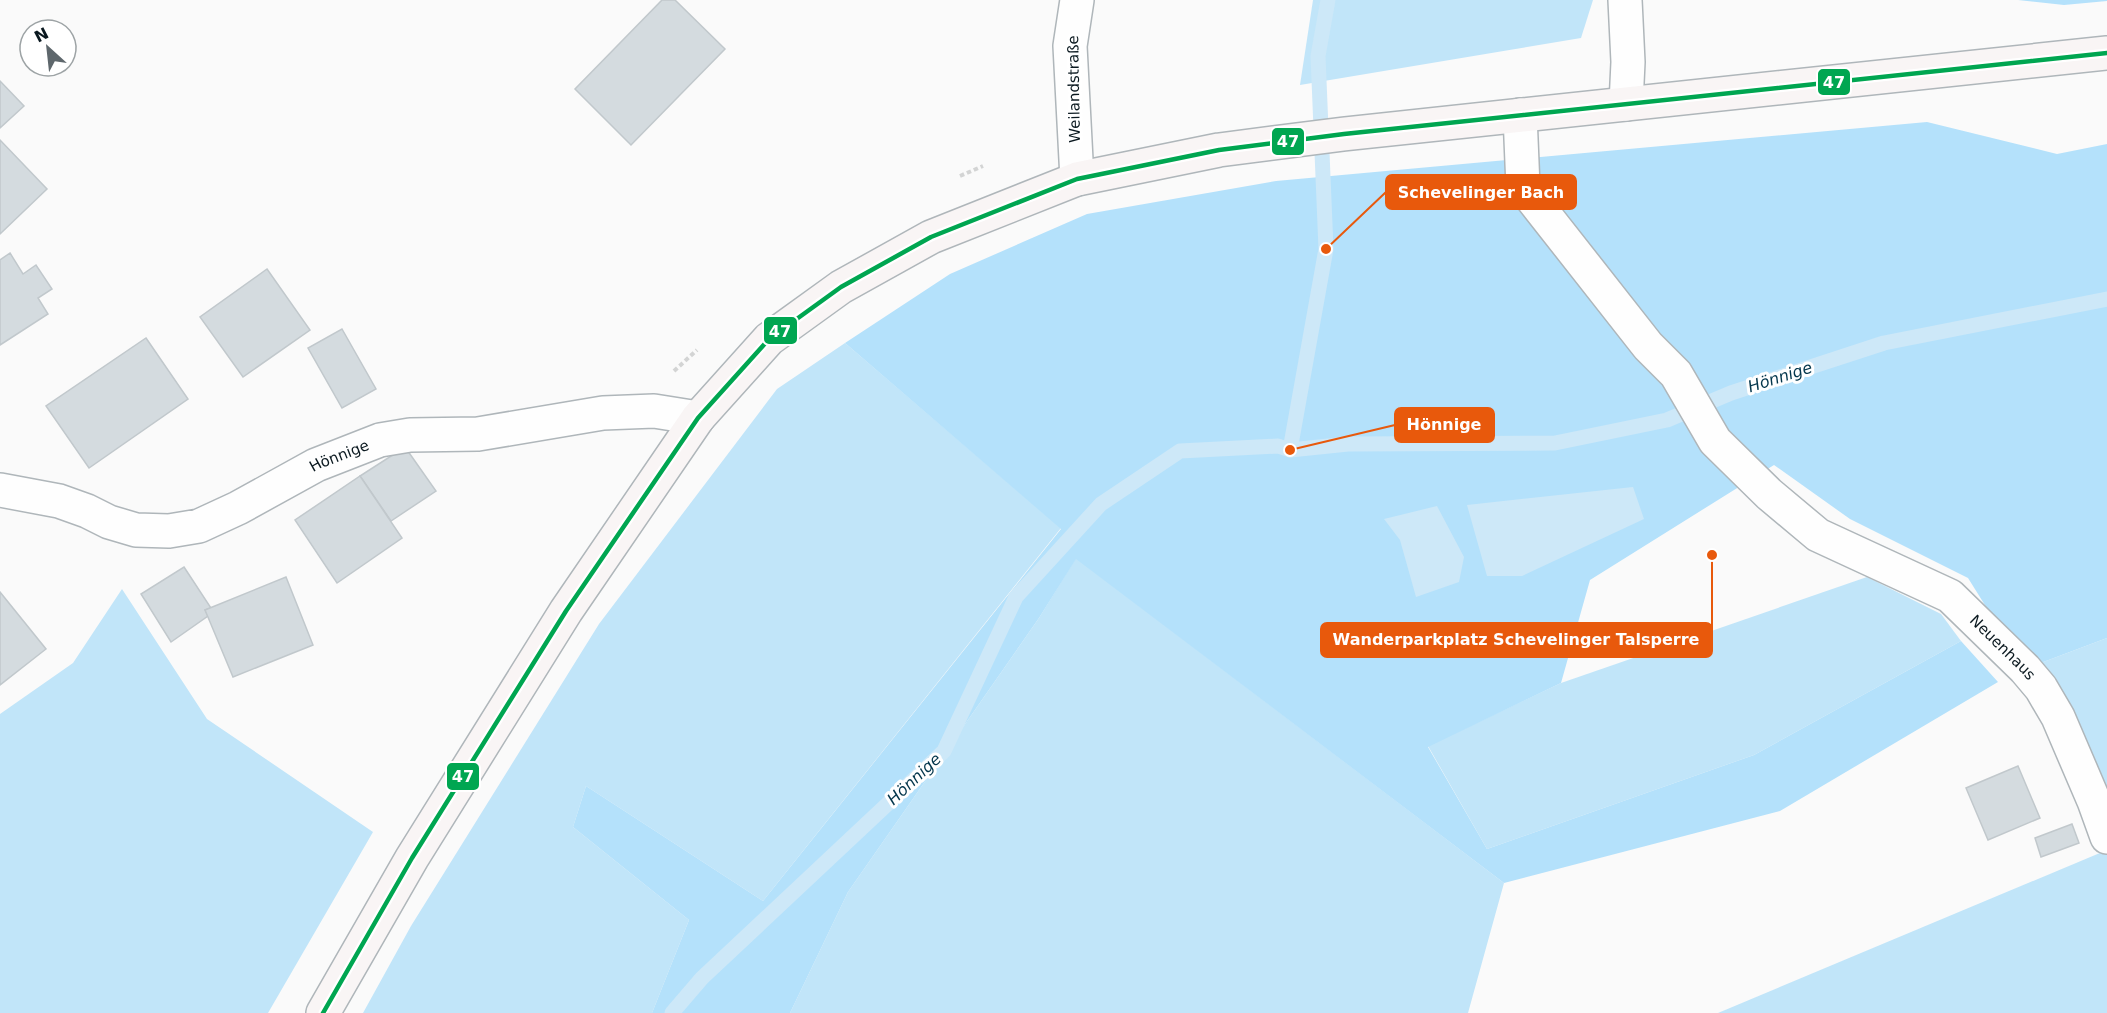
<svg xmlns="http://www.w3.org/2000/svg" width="2107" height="1013" font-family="'DejaVu Sans',sans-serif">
  <rect width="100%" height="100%" fill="#fafafa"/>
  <g fill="#c1e5f9">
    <polygon points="1313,0 1593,0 1581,38 1300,85"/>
    <polygon points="845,343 1061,528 763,901 586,786 573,827 689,920 652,1013 363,1013 411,926 599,624 777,389"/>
    <polygon points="1076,558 1504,883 1468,1013 790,1013 848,892 1039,618"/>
    <polygon points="1867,577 1941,614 1961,641 1754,755 1487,849 1428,746 1561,683"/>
    <polygon points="122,589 207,719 373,832 268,1013 0,1013 0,714 73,663"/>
    <polygon points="2107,638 2107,836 2025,669"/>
    <polygon points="2107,850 2107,1013 1718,1013"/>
  </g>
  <g fill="#b4e1fb">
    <polygon points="2018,0 2107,0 2107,1 2064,5"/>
    <polygon points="1927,122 2057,154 2107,144 2107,638 2025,669 1968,578 1850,519 1774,465 1590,580 1561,683 1428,747 1487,849 1754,755 1961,641 1998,682 1780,811 1504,883 1076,559 1039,618 848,892 790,1013 652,1013 689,920 573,827 586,786 763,901 1061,529 845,343 950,274 1087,214 1276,181"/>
  </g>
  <g fill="#cde8f8">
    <polygon points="1633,487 1644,519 1522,576 1487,576 1467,505"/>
    <polygon points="1437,506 1464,557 1459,582 1416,597 1400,540 1384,519"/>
  </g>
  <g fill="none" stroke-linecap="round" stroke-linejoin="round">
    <g stroke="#cde8f8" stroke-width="15">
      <polyline points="1290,450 1326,249 1318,56 1328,0"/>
      <polyline points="672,1013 702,978 944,751 1016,597 1101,504 1180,451 1278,446 1290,450 1348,444 1555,443 1667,420 1731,393 1884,343 2107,299"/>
    </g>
  </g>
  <g fill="#d4dbdf" stroke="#c1c8cc" stroke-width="1.5">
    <polygon points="662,0 675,0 725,49 631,145 575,89"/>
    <polygon points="0,81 24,106 0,128"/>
    <polygon points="0,140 47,189 0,234"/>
    <polygon points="10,253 23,274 36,265 52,289 38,298 48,314 0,345 0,260"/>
    <polygon points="267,269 310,330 243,377 200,317"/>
    <polygon points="342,329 376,389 342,408 308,348"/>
    <polygon points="146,338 188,399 89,468 46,406"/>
    <polygon points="405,447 436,491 391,521 360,476"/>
    <polygon points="360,476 402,538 337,583 295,520"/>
    <polygon points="184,567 211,608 205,610 208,616 171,642 141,594"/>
    <polygon points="286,577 313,645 233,677 205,610"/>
    <polygon points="0,592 46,649 0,685"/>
    <polygon points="2018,766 2040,818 1988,840 1966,788"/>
    <polygon points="2072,824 2079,843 2041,857 2035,838"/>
  </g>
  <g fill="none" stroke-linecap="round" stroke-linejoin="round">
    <g stroke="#afb6ba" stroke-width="36">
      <g id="street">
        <polyline points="1625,0 1628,62 1626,104"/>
        <path id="s1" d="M1520,115l3,72 125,159 28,28 39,67 54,53 49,41 132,61 75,73 16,19 17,29 36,84 13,36"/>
        <polyline points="1077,179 1070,46 1077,0"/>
        <path id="s2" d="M0,490l59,11 28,10 22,11 27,8 33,1 30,-5 39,-18 78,-43 64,-25 30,-5 68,-1 125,-21 51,-2 44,7"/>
      </g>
    </g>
    <g stroke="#afb6ba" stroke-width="36">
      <polyline id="secondary" points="323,1013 412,858 566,611 698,418 769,339 841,287 931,237 1077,179 1219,150 1344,134 2107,53"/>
    </g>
    <g stroke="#d3d4d4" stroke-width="4" stroke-dasharray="4.5 3" stroke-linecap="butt">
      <polyline points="960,176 983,166"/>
      <polyline points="674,371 697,350"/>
    </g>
    <use href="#street" stroke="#fefefe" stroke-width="33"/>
    <use href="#secondary" stroke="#f9f5f5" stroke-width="33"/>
    <g stroke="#fff" stroke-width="9">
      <polyline id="bus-1" points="323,1013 412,858 566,611 698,418 769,339 841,287 931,237 1077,179 1219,150 1344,134 2107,53"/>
    </g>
    <use href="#bus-1" stroke="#00a651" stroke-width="4.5"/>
  </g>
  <g text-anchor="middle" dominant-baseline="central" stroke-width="6" stroke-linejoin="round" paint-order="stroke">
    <g font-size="15" fill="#0a181f" stroke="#fff">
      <text transform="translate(1074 89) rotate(-91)">Weilandstraße</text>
      <text stroke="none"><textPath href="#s2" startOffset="363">Hönnige</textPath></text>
      <text stroke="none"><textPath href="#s1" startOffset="750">Neuenhaus</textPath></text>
    </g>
    <g font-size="16" font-style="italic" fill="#03364c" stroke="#fff">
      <text transform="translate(1780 377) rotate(-18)">Hönnige</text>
      <text transform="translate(914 779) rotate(-43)">Hönnige</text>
    </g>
  </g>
  <path fill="none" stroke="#e8590c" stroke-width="2" d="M1326 249L1386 192M1290 450L1395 425M1712 555L1712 640"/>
  <g fill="#e8590c" stroke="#fff" stroke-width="2">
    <circle cx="1326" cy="249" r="6"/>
    <circle cx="1290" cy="450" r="6"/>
    <circle cx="1712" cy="555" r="6"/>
  </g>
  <g fill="#e8590c" stroke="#e8590c" stroke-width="2">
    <rect x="1386" y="175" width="190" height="34" rx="6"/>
    <rect x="1395" y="408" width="99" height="34" rx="6"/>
    <rect x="1321" y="623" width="391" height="34" rx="6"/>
  </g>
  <g font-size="16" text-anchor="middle" font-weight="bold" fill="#fff">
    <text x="1481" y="198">Schevelinger Bach</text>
    <text x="1444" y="430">Hönnige</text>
    <text x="1516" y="645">Wanderparkplatz Schevelinger Talsperre</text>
  </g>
  <g stroke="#fff" stroke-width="2">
    <rect x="1817" y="68" width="34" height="28" rx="6" fill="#00a651"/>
    <rect x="1271" y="127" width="34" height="29" rx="6" fill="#00a651"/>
    <rect x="763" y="316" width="35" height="29" rx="6" fill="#00a651"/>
    <rect x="446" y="762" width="34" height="29" rx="6" fill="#00a651"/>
  </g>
  <g font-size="16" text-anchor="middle" font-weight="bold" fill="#fff">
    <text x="1834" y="88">47</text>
    <text x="1288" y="147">47</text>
    <text x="780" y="337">47</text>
    <text x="463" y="782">47</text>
  </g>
  <g transform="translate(48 48) rotate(333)"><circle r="28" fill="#ffffff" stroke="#9da3a5" stroke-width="1.5"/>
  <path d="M0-4.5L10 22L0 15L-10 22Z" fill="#5e676c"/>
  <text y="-9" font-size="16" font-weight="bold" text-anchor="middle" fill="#0a181f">N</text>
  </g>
</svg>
